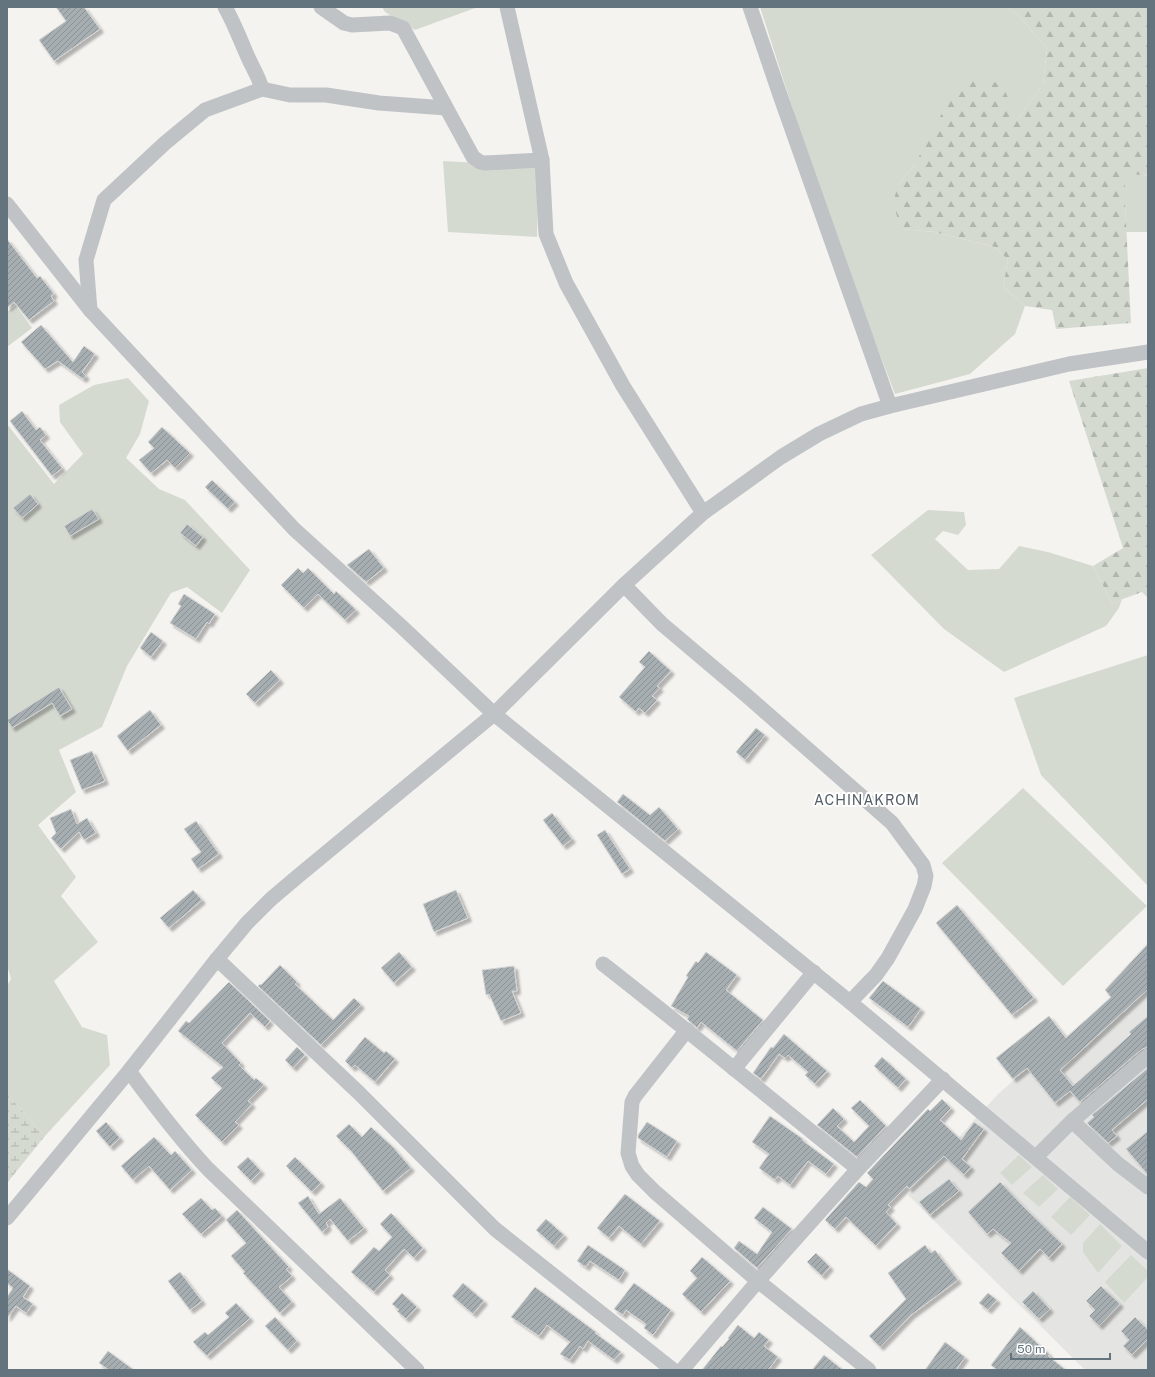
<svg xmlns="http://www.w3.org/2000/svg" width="1155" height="1377" font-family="'Public Sans',sans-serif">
  <defs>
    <pattern id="forest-firs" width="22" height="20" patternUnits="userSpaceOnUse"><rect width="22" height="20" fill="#d5dad1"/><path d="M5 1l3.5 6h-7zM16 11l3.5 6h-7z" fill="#b0b5af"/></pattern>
    <pattern id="wetland-marsh" width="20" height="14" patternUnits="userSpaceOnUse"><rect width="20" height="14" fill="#d5dad1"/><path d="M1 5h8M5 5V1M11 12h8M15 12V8" fill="none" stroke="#b0b5af"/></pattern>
    <pattern id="building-hatch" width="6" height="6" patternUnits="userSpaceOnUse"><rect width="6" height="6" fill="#a6aeb2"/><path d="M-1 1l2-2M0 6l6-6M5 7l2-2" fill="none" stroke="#8b9296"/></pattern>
    <filter id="shadow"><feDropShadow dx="3.5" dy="3.5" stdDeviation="1" flood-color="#0004"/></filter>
  </defs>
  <rect width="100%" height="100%" fill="#f4f3f0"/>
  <polygon fill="#e4e5e3" points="1148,942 1148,1370 1085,1370 908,1195 976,1118 999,1093 1112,997 1107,987"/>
  <g fill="#d5dad1">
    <polygon points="382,7 478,7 415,30 385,12"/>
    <polygon points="760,7 1005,7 1017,14 1047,48 1043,85 1018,118 915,164 898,185 902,229 934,232 995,247 1008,260 1003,287 1025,306 1015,334 970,374 895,394 828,219"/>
    <polygon points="443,161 539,166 537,237 448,232"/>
    <polygon points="1125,172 1148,176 1148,232 1126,232 1125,202"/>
    <polygon points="16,306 32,328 7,347 7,312"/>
    <polygon points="128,378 149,401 140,434 126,458 159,489 185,500 250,570 222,613 187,587 171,593 127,666 102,727 59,750 76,792 38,825 76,877 61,896 98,942 54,981 82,1027 107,1035 110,1065 45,1136 7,1094 7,986 11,979 7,965 7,424 54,484 83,454 60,422 59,405 94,385"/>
    <polygon points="928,510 964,512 966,525 958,535 943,531 935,539 968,570 999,569 1019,546 1048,552 1093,566 1112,603 1122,599 1119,608 1106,626 1004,672 944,629 871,555"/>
    <polygon points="1148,655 1148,886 1041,775 1014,698"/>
    <polygon points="1023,788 1147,906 1063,986 942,863"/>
    <polygon points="1019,1155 1032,1167 1012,1185 1000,1173"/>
    <polygon points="1043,1175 1058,1189 1039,1207 1023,1193"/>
    <polygon points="1070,1197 1090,1215 1071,1235 1051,1217"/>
    <polygon points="1100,1224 1122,1246 1098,1273 1083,1252 1083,1243"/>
    <polygon points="1131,1255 1148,1271 1148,1277 1124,1303 1105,1282"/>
  </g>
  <g fill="url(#forest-firs)">
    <polygon points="1005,7 1148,7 1148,176 1125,173 1125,202 1131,323 1056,329 1052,310 1025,306 1003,287 1008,260 995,247 934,232 901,229 893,203 898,185 915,164 958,83 978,76 1002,85 1018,118 1043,85 1047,48 1017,14"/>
    <polygon points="1148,368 1148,598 1142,592 1112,603 1093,566 1123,548 1069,381"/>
  </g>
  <polygon fill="url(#wetland-marsh)" points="7,1094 45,1136 7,1183"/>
  <g fill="url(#building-hatch)" stroke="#d5d5d3" filter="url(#shadow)">
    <polygon points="56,7 84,7 100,29 54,61 39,40 66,21"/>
    <polygon points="7,239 37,278 40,276 54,294 51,296 54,301 29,320 14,302 7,308"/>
    <polygon points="41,325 73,362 84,346 95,354 82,372 86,376 83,379 58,361 45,369 21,342"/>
    <polygon points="22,411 36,430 40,427 46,435 40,440 62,468 52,476 10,421"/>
    <polygon points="162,427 190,453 175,468 167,460 151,473 139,460 154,448 148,442"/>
    <polygon points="212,480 235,502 228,509 205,487"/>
    <polygon points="30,494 38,504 22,518 13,508"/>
    <polygon points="92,509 99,519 70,536 64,526"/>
    <polygon points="187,524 203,537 196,546 180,533"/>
    <polygon points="369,549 384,568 366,582 347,565"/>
    <polygon points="298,568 303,573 308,568 334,594 336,591 356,610 345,620 318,594 304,608 281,585"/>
    <polygon points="184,594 215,614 209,624 207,622 196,639 170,623 181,606 178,604"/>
    <polygon points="151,632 163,641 151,657 140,648"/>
    <polygon points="649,651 671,671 657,686 660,688 652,696 657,700 645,713 639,708 636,712 619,697 645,667 639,662"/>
    <polygon points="271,670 280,680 255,703 246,694"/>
    <polygon points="59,687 72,709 60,716 52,703 12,728 7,720"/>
    <polygon points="150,710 161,725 128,751 117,736"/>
    <polygon points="756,728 765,735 745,760 736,752"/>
    <polygon points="92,751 105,781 82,790 70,760"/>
    <polygon points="623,794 650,815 659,807 678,829 665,841 617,802"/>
    <polygon points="71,809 77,824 87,818 96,833 84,840 79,832 61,849 51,838 56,833 50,818"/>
    <polygon points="552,813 572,839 563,846 543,820"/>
    <polygon points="196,821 219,854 198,869 191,859 201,852 184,829"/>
    <polygon points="605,830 630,869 622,874 597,835"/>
    <polygon points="193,890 202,900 169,928 160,918"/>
    <polygon points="456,890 468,918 434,932 423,904"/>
    <polygon points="957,905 1034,998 1012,1015 936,923"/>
    <polygon points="1148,944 1148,989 1060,1070 1073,1086 1131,1034 1129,1032 1148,1016 1148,1047 1142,1049 1080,1102 1070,1091 1055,1103 1027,1068 1013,1079 996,1058 1049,1016 1066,1038 1111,997 1105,990"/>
    <polygon points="399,952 412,967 394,983 381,968"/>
    <polygon points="706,952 737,975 726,990 763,1020 737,1051 701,1022 697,1028 687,1019 689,1016 671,1006 688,977 686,976 696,961 698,963"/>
    <polygon points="280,965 297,982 295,984 333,1020 354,998 361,1005 321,1045 258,986 260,984 261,985"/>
    <polygon points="514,966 517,991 512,991 521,1013 501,1021 489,994 486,995 482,970"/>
    <polygon points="883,981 921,1009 908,1027 869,998"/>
    <polygon points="229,982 270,1021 265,1027 250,1013 222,1043 241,1063 239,1065 254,1080 256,1078 264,1085 248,1101 252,1104 235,1122 239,1125 222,1142 195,1115 222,1088 211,1078 223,1067 178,1031 186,1021 189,1023"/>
    <polygon points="784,1034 827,1071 815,1084 805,1075 808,1072 788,1055 785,1058 779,1054 761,1079 753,1073 771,1047 773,1048"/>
    <polygon points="365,1037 384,1053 386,1051 395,1059 375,1082 355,1065 352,1068 345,1061"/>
    <polygon points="297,1047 305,1055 293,1068 285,1060"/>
    <polygon points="882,1057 906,1079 898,1088 874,1066"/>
    <polygon points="1148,1068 1148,1099 1112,1130 1117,1136 1108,1143 1087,1123 1094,1117 1092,1115"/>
    <polygon points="942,1099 951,1108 940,1120 961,1140 974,1122 984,1129 962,1159 971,1167 964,1175 944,1156 909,1189 907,1186 888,1205 891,1207 886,1212 897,1224 876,1246 846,1217 835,1229 825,1220 859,1182 866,1187 873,1179 867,1173 928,1109 930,1111"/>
    <polygon points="860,1100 886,1126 857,1157 817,1125 833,1108 844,1119 837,1126 854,1142 869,1126 851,1108"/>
    <polygon points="770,1116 803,1139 802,1140 834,1164 826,1174 808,1161 790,1185 778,1176 775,1180 759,1168 769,1154 752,1142"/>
    <polygon points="106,1122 120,1138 110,1147 96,1131"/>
    <polygon points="647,1122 677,1141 667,1157 638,1138 638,1135"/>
    <polygon points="349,1124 362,1137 371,1127 393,1147 411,1168 383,1191 351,1151 336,1136"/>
    <polygon points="1148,1131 1148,1175 1126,1149"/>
    <polygon points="154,1137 171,1155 175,1151 192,1170 170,1190 149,1166 133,1180 121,1166"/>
    <polygon points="248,1157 261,1171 251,1181 237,1167"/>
    <polygon points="295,1157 321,1183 312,1192 286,1166"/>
    <polygon points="949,1179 959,1191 930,1215 919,1202"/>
    <polygon points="1000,1182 1024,1207 1062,1244 1049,1258 1040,1249 1019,1271 1001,1253 1011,1243 993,1229 987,1234 968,1212"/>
    <polygon points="625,1194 660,1221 641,1244 619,1226 609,1238 597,1228"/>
    <polygon points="308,1196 319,1214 340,1198 364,1228 348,1241 330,1219 326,1223 328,1227 322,1232 298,1203"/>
    <polygon points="201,1198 212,1210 215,1208 222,1216 201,1234 182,1214"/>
    <polygon points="763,1207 792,1229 757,1268 734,1248 739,1241 757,1254 772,1232 754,1218"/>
    <polygon points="237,1210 289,1267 286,1269 292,1276 279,1287 292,1302 280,1313 243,1273 245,1272 231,1256 246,1243 226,1220"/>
    <polygon points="391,1213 423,1248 414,1258 404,1249 385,1270 390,1275 374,1292 351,1272 374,1247 379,1251 392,1237 380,1224"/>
    <polygon points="546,1219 564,1235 554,1246 536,1230"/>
    <polygon points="588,1245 625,1270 619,1280 590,1261 586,1267 577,1261"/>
    <polygon points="925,1245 931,1253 935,1250 958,1280 911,1315 880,1347 869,1336 906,1299 888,1273"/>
    <polygon points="816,1253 830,1267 822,1276 807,1262"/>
    <polygon points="702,1257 730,1281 701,1312 682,1294 697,1278 690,1271"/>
    <polygon points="7,1269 30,1286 23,1297 33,1304 26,1313 16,1306 7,1318 7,1297 13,1288 7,1283"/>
    <polygon points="180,1272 202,1301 190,1310 168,1281"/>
    <polygon points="463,1283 484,1301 473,1314 452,1296"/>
    <polygon points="634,1283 671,1310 653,1335 644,1328 646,1324 626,1310 623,1315 614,1309"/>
    <polygon points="1101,1286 1120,1304 1099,1326 1089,1316 1095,1310 1086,1301"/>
    <polygon points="535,1287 596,1332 595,1333 621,1352 614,1360 588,1341 583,1349 580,1346 570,1360 560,1354 570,1342 547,1325 539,1336 511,1317"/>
    <polygon points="1033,1291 1050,1309 1039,1319 1022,1302"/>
    <polygon points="402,1293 417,1307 406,1319 397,1311 399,1310 392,1304"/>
    <polygon points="988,1293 997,1300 988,1310 979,1303"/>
    <polygon points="236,1303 250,1318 207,1356 193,1342 205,1332 208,1335 229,1317 225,1313"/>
    <polygon points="275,1317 297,1341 288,1350 265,1326"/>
    <polygon points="1135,1317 1148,1330 1148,1339 1132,1355 1123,1346 1129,1340 1121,1331"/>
    <polygon points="738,1325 754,1338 759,1332 769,1340 764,1346 778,1357 768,1370 702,1370 721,1346 722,1347 729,1339 728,1338"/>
    <polygon points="1020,1327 1050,1355 1048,1356 1066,1370 997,1370 991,1365"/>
    <polygon points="945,1342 965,1357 956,1370 925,1370"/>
    <polygon points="108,1351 134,1370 109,1370 99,1363"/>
    <polygon points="824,1355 843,1370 812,1370"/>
  </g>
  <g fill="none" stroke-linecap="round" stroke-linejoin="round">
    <g stroke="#bfc3c6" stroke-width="15">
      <path d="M225,7c9,16 15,32 22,48 5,12 12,22 15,34"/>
      <polyline points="321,7 344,23 352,25 390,23 403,28 473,157 480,162 485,163 542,160"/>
      <polyline points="507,7 542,160 546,234 566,283 623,386 703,513"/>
      <polyline points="750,7 781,98 890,406"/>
      <polyline points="7,204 90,310 294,529 401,626 494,714 850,1002 1148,1252"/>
      <polyline points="90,310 86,260 104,200 165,143 205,110 262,89 290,95 326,95 379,103 446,108"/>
      <polyline points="624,585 662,624 746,695 892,823 923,865 926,876 924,886 915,909 888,958 876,975 850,1002"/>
      <polyline points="217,959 358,1092 495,1229 673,1370"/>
      <path d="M603,964c86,67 170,137 255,205"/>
      <polyline points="734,1069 814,972"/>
      <path d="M129,1071c25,34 50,67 79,98l209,201"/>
      <polyline points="1072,1121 1118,1164 1148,1187"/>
      <polyline points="1036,1157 1072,1121 1148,1056"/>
      <polyline points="7,1218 129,1071 217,959 247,923 271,899 297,877 494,714 624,585 703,513 781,457 819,434 861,414 890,406 1069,364 1148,352"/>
      <polyline points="682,1370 758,1281 655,1192 638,1175 632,1166 628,1153 632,1102 635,1096 687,1030"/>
      <polyline points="869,1370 758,1281 858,1169 943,1079"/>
    </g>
  </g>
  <g text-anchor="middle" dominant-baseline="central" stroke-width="4" stroke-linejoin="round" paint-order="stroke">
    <g font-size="14" letter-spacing="1" fill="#525d65" stroke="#fff">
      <text x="867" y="800">ACHINAKROM</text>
    </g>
  </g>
  <rect width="1155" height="1377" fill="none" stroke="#64747f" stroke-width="16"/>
  <path d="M1011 1353v6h99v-6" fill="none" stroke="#64747f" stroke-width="2"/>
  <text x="1017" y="1353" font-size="12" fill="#64747f" stroke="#ffffff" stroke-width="3" paint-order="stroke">50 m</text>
</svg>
